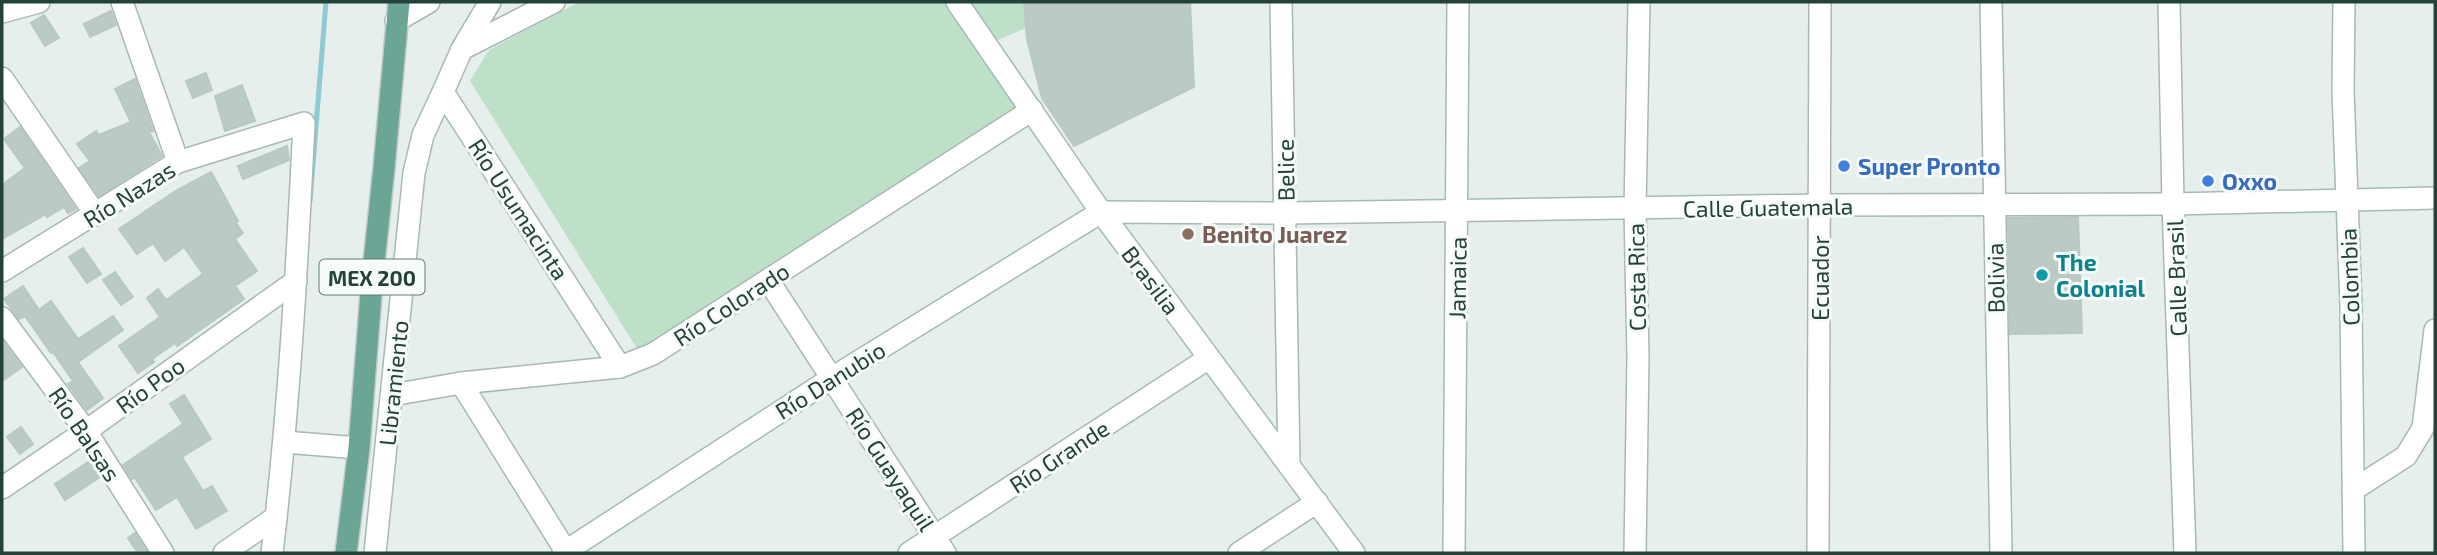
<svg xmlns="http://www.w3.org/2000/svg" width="2437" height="555" font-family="'Exo 2',sans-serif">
  <rect width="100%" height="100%" fill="#e6efeb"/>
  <g fill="#bfe0c8">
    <polygon points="579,2 945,2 1023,106 641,355 470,81 489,50"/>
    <polygon points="971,2 1085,2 996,41"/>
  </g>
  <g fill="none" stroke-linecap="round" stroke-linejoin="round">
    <polyline stroke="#8ec9d4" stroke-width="5" points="310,201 326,2"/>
  </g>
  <g fill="#bbcac4" stroke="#b8c9c2" stroke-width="2">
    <polygon points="1024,2 1190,2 1194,87 1074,146 1042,98 1027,39"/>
    <polygon points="111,11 116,25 90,37 84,24"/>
    <polygon points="44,15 59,38 45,46 31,23"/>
    <polygon points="206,73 212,90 193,98 186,81"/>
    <polygon points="135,79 153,131 149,132 162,156 99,196 79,168 90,161 77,144 96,131 99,135 131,122 115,89"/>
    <polygon points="242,85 255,121 225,131 215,96"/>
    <polygon points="20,127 76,209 68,213 64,207 47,217 46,214 2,239 2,185 25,168 4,139"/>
    <polygon points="287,146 289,160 243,179 238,166"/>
    <polygon points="211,172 238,221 236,223 243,233 235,239 257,271 235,286 244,299 177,346 175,343 152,359 154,362 138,373 119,346 160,317 147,298 158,289 166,300 203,274 184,247 165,261 153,243 137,254 119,229 177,190"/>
    <polygon points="2078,217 2082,333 2010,334 2008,218"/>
    <polygon points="83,248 101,274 87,283 69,257"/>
    <polygon points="115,272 133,297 121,305 103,280"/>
    <polygon points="23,286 39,310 51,301 78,339 113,316 123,330 78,362 103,398 87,410 68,384 73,381 53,352 51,353 25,316 19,319 4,299"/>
    <polygon points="2,340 22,367 2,381"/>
    <polygon points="184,395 211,439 182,457 203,491 212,486 227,511 196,529 177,497 156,510 135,478 132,479 123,465 183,424 170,404"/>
    <polygon points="21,427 33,444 20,454 7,437"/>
    <polygon points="90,461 100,477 65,500 55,484"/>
    <polygon points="135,533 148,553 138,553 128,538"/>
  </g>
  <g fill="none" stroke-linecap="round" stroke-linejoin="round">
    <g stroke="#a8b8b2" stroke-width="24">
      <g id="street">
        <polyline points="122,2 178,162"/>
        <polyline points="490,2 462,49 443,92 620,367"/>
        <polyline points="1281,2 1289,464"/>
        <polyline points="1991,2 2001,553"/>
        <polyline points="2169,2 2173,204 2185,553"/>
        <polyline points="2,12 39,2"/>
        <polyline points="396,21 429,2"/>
        <polyline points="462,49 554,2"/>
        <polyline points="2,78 96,215"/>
        <path d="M2,271l176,-109 126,-39c-7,144 -15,287 -32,430"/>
        <polyline points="768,280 945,553"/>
        <polyline points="2,318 86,431 163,553"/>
        <polyline points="461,383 567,553"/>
        <polyline points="392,395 461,383 620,367 653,354 1032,110"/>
        <polyline points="284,442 359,448"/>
        <polyline points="2,488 86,431 296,281"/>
        <polyline points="2353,490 2406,456 2423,428 2435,330"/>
        <polyline points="224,553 276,517"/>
        <polyline points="375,553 414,173 423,135 443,92"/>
        <polyline points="909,553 1209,358"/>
        <polyline points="1239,553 1317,502"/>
        <polyline points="1454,553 1458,2"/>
        <polyline points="1635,553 1638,357 1635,209 1639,2"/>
        <polyline points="1818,553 1820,2"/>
      </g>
    </g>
    <g stroke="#a4bbb3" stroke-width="24">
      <g id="secondary">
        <polyline points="957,2 1101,212 1354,553"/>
        <polyline points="2344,2 2343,91 2351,306 2354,553"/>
        <polyline points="563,553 832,378 1101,212 1286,213 1820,205 2173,204 2435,198"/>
      </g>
    </g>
    <g stroke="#c2cac8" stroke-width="24">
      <polyline id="primary" points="346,553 359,448 372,281 384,168 399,2"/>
    </g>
    <use href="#street" stroke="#fff" stroke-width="21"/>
    <use href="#secondary" stroke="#fff" stroke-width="21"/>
    <use href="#primary" stroke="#6aa596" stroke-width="21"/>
  </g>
  <g fill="#3f7fe0" stroke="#f7fbf9" stroke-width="2.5">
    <circle cx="1844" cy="166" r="7"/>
    <circle cx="2208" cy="181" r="7"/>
  </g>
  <circle fill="#8d6e63" stroke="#f7fbf9" stroke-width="2.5" cx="1188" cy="234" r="7"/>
  <circle fill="#0f9aa8" stroke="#f7fbf9" stroke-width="2.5" cx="2042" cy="275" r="7"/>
  <g text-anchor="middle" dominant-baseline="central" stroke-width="6" stroke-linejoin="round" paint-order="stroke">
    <rect fill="#f7fbf9" stroke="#637a73" stroke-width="2" x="319.5" y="259.5" width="105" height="35" rx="5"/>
    <g font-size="21" font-weight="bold" fill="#24423a">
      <text x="372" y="277">MEX 200</text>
    </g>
    <g font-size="23" font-weight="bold" fill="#366cbe" stroke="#f7fbf9" text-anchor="start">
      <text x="1858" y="166">Super Pronto</text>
      <text x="2222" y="181">Oxxo</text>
    </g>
    <g font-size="23" fill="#24423a" stroke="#f7fbf9">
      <text transform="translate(1285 170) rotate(-91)">Belice</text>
      <text transform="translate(129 194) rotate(-32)">Río Nazas</text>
      <text transform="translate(1768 207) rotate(-1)">Calle Guatemala</text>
      <text transform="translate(519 209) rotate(57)">Río Usumacinta</text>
      <text transform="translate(1636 277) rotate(-91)">Costa Rica</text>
      <text transform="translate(2349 277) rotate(-92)">Colombia</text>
      <text transform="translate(1457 278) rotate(-89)">Jamaica</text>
      <text transform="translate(1820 278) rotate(-90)">Ecuador</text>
      <text transform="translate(1995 278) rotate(-91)">Bolivia</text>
      <text transform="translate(2176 278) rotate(-92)">Calle Brasil</text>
      <text transform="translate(1151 280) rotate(53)">Brasilia</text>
      <text transform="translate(731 304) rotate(-33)">Río Colorado</text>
      <text transform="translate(830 380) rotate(-32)">Río Danubio</text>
      <text transform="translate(393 383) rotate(-84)">Libramiento</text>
      <text transform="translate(150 385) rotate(-36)">Río Poo</text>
      <text transform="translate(85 434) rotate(56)">Río Balsas</text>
      <text transform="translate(1059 456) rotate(-33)">Río Grande</text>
      <text transform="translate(891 469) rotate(57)">Río Guayaquil</text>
    </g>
    <g font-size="23" font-weight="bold" fill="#785e54" stroke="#f7fbf9" text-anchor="start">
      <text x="1202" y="234">Benito Juarez</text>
    </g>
    <g font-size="23" font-weight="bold" fill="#0d838f" stroke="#f7fbf9" text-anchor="start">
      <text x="2056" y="262">The<tspan x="2056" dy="26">Colonial</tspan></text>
    </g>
  </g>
  <rect width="2437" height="555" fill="none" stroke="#24423a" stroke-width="7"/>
</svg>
